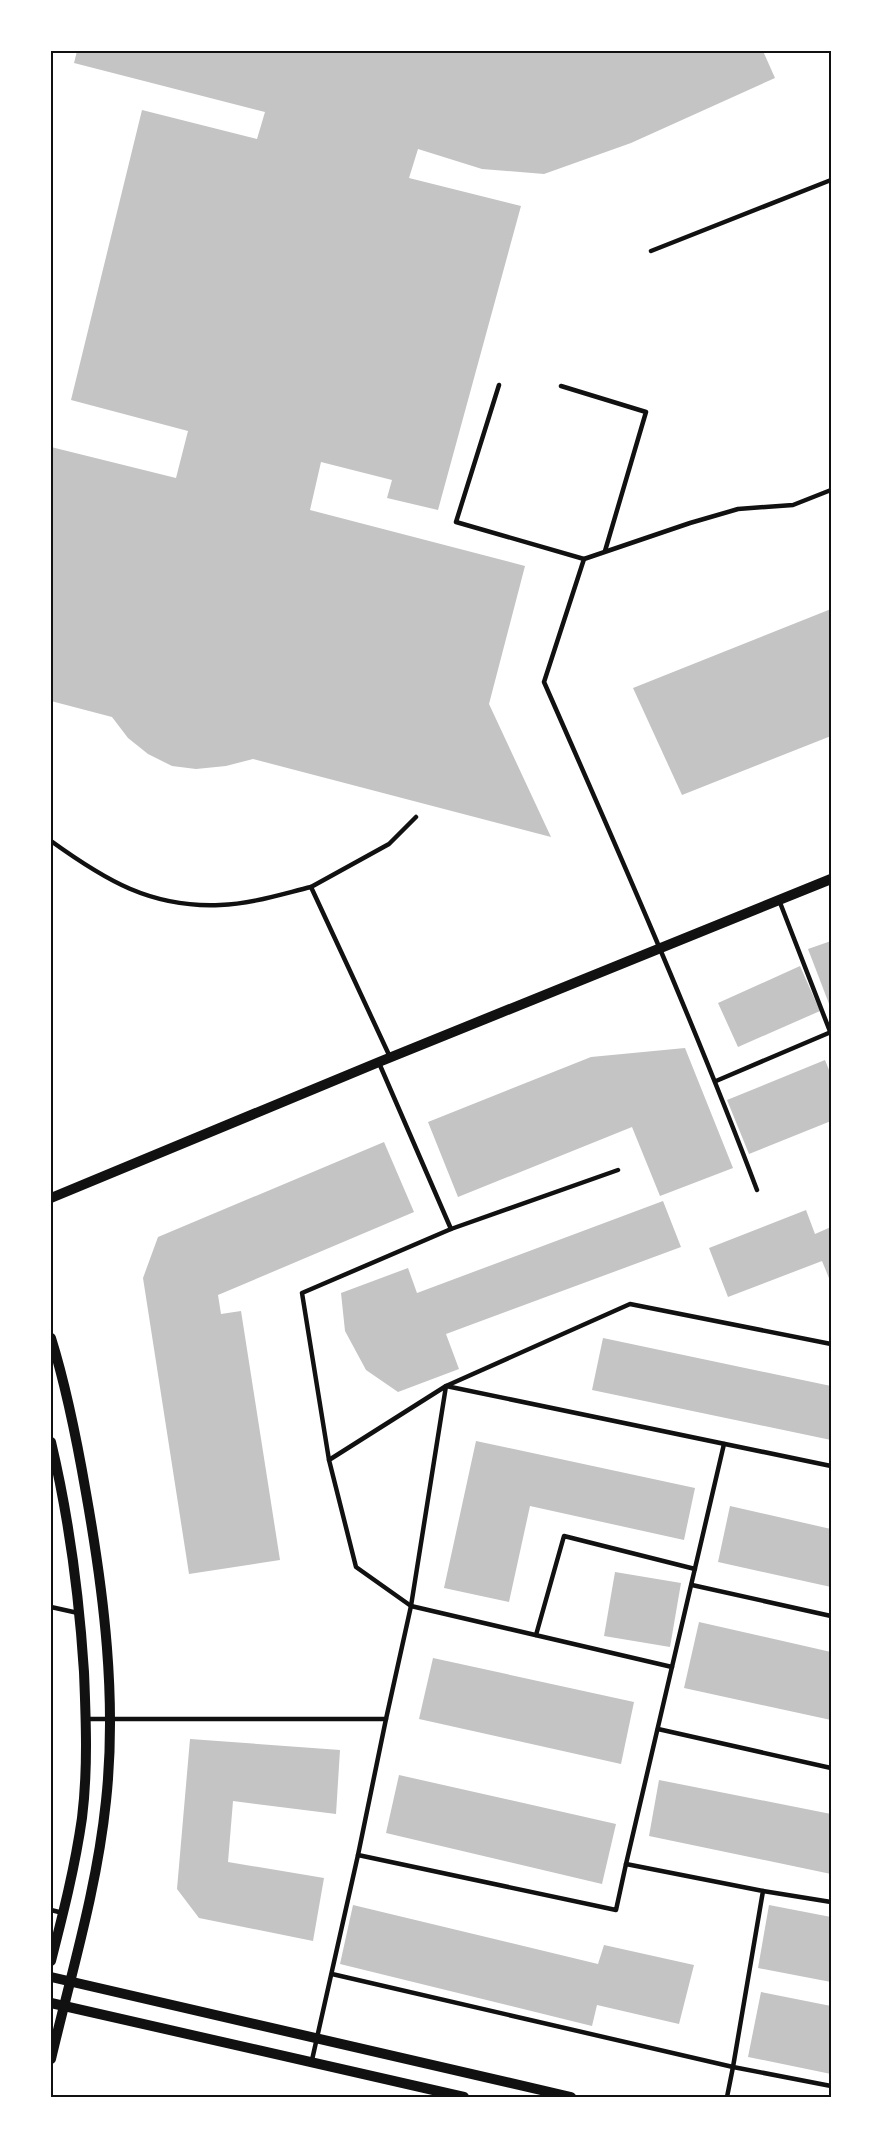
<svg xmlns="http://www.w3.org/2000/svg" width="882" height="2148" font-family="'PT Sans',sans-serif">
  <rect width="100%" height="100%" fill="#fff"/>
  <g fill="#c4c4c4">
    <polygon points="77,51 763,51 775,78 631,143 544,174 482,169 418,149 409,178 521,206 438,510 387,498 392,480 321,462 310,510 525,566 489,704 551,837 253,759 226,766 196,769 172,766 148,754 128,738 112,717 51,701 51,447 176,478 188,431 71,400 142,110 257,139 265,112 74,63"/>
    <polygon points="831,609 831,736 682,795 633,688"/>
    <polygon points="831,941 831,1009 808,949"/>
    <polygon points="800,966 820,1011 738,1047 718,1003"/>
    <polygon points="685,1048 733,1168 660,1196 632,1127 458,1197 428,1122 591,1057"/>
    <polygon points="825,1060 831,1075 831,1121 749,1154 727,1100"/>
    <polygon points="384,1142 414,1212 218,1295 221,1314 241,1311 280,1560 189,1574 143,1278 158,1237"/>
    <polygon points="663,1201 681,1247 446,1334 459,1369 398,1392 366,1370 345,1331 341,1293 408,1268 417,1293"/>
    <polygon points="806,1210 815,1234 831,1227 831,1283 822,1261 728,1297 709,1248"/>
    <polygon points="603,1338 831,1386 831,1440 592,1390"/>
    <polygon points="476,1441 695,1488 684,1540 530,1506 509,1602 444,1588"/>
    <polygon points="730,1506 831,1529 831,1587 718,1562"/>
    <polygon points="615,1572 681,1583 670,1647 604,1636"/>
    <polygon points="699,1622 831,1652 831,1720 684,1688"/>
    <polygon points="433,1658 634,1702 621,1764 419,1719"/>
    <polygon points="190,1739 340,1750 336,1814 233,1801 228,1862 324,1878 313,1941 199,1918 177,1889"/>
    <polygon points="399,1775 616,1824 602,1884 386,1833"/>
    <polygon points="659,1780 831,1814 831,1874 649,1836"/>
    <polygon points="353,1905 598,1964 604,1945 694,1965 679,2024 597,2005 592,2026 340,1964"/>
    <polygon points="769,1905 831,1917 831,1982 758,1968"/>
    <polygon points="761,1992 831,2006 831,2074 748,2057"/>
  </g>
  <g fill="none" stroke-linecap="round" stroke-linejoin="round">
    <g stroke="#111" stroke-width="4.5">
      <polyline points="651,251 831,180"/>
      <path d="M499,385l-43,137 128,37 -40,123c74,168 148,336 213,508"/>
      <polyline points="561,386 646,412 605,551"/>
      <polyline points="584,559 690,523 738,509 793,505 831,490"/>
      <path d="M51,841c54,39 100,67 169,64 31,-1 62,-11 91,-18"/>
      <polyline points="779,900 831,1034"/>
      <polyline points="390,1057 311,887 389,844 416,817"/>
      <polyline points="716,1081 831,1032"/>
      <polyline points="451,1229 618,1170"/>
      <polyline points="329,1460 302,1293 451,1229 379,1063"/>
      <polyline points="692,1585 831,1616"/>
      <polyline points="51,1607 78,1613"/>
      <polyline points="536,1635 564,1536 695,1569"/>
      <polyline points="672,1667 411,1606 356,1567 329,1460 446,1386 630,1304 831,1344"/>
      <polyline points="86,1719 386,1719 411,1606 446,1386 831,1466"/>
      <polyline points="386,1719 358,1855 616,1910 626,1864"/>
      <polyline points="658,1729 831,1768"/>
      <polyline points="763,1891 831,1902"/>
      <polyline points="51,1910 63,1913"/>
      <polyline points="332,1974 733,2067 763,1891 626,1864 724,1444"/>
      <polyline points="312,2060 358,1855"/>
      <polyline points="727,2097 733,2067 831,2086"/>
    </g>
    <g stroke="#111" stroke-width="10">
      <polyline points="51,1198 379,1062 831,879"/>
      <path d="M51,1338c16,51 26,103 35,155 18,101 31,206 20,308 -9,88 -35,173 -55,258"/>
      <path d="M51,1442c18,76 28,152 33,230 2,49 4,98 -2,146 -7,49 -19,96 -31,143"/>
      <polyline points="51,1977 571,2097"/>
      <polyline points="51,2003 464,2097"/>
    </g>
  </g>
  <rect width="882" height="2148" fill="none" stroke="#ffffff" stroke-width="105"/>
  <rect x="52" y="52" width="778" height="2044" fill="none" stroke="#111" stroke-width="2"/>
</svg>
